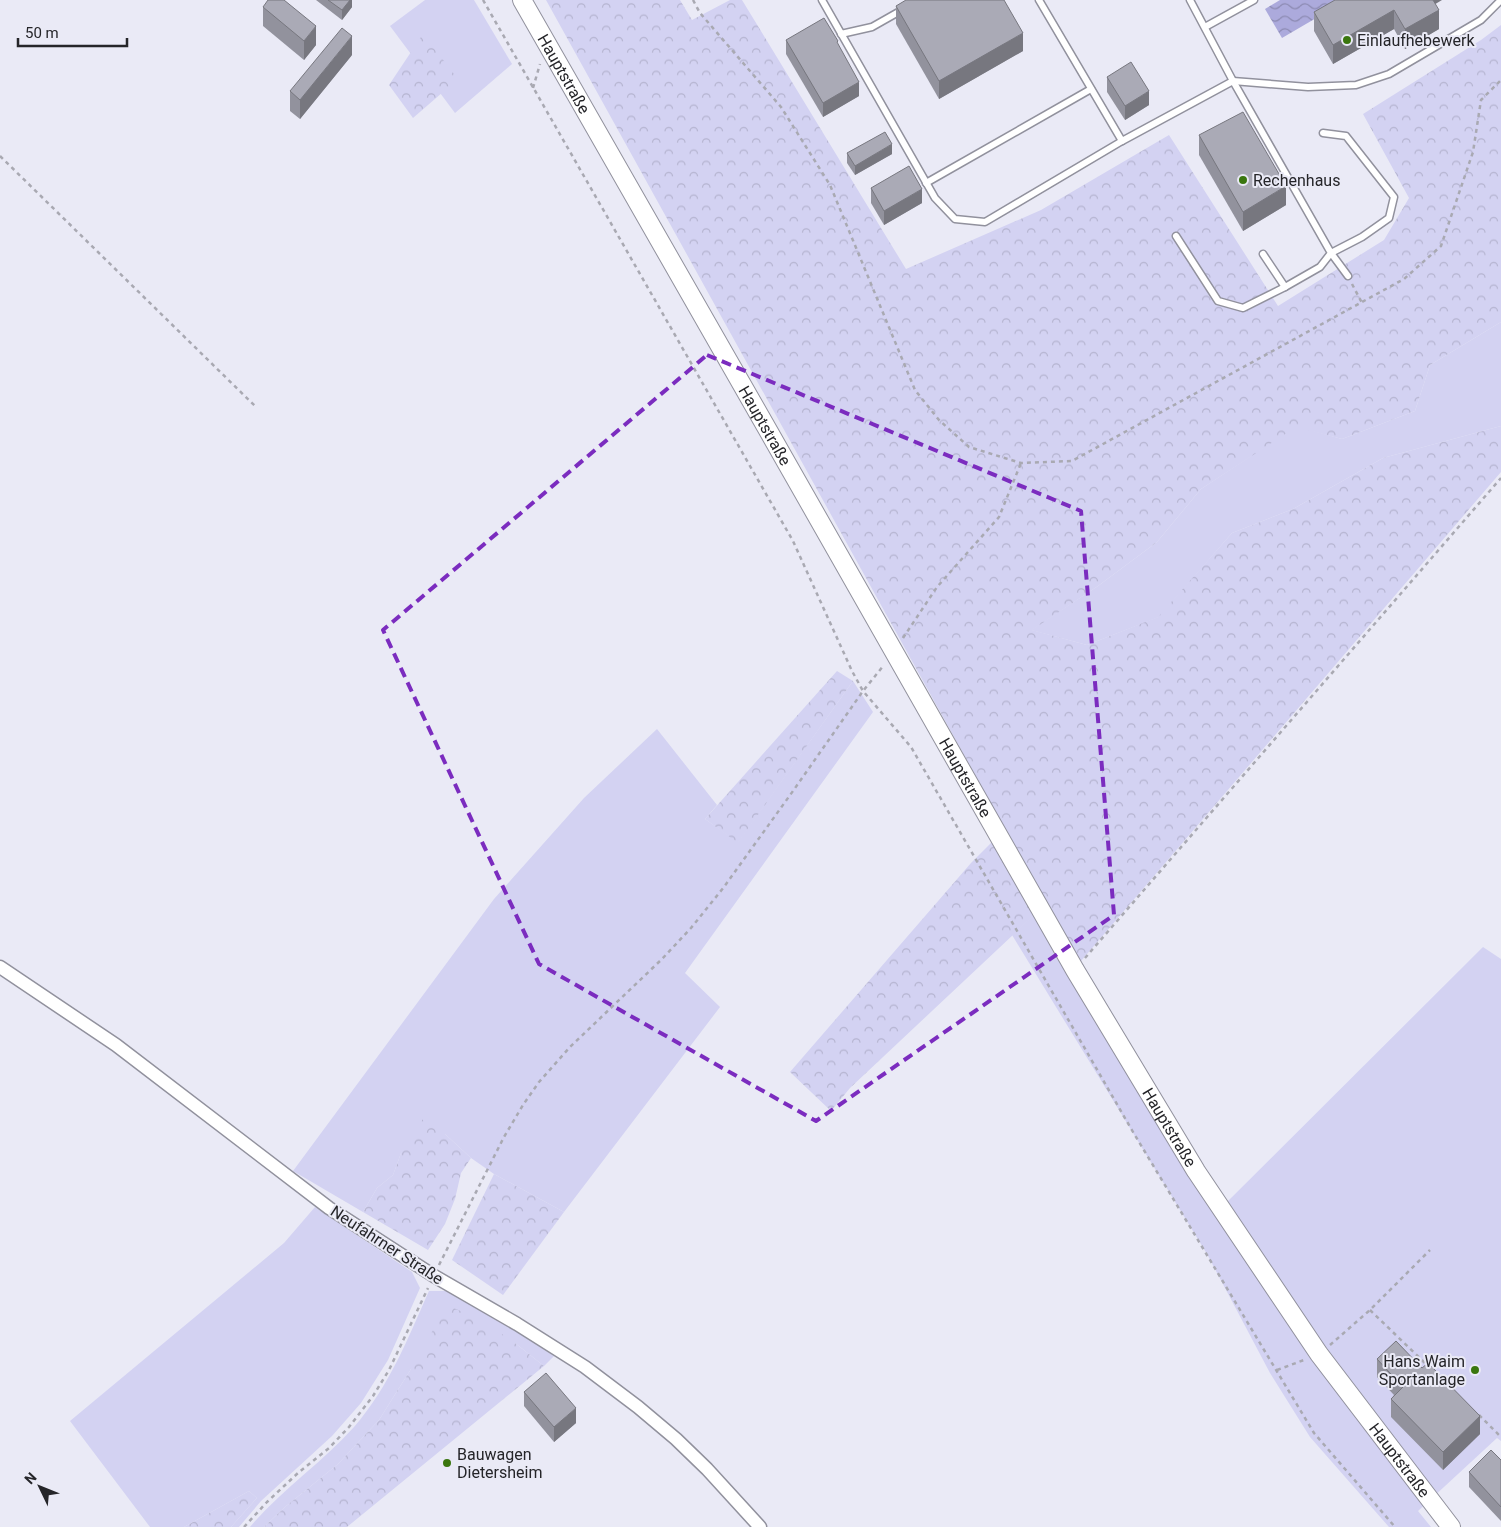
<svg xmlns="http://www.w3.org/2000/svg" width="1501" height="1527" font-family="Roboto,sans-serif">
  <defs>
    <pattern id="forest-crowns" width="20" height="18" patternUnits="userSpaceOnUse" patternTransform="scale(1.25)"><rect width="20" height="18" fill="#d3d2f2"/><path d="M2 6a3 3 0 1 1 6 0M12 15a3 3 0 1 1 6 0" fill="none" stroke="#b5b4d0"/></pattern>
    <pattern id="water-waves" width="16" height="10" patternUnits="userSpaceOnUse" patternTransform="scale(1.25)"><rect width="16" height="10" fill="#acaadc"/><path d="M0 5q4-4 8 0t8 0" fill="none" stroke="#8c8ab2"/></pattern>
  </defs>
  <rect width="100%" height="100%" fill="#eaeaf6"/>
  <g fill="#d3d2f2">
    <polygon points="425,0 474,0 512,64 455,113 390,26"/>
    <polygon points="1501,322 1501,426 1383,458 1293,509 1232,533 1159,617 1087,645 1031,630 1098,586 1157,542 1201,489 1296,426 1342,439 1415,411 1430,365"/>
    <polygon points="853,681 873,712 685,973 720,1007 564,1212 494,1174 471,1158 445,1134 401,1153 393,1175 377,1188 363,1212 293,1171 494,899 584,798 657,729 717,805 705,819 738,842"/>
    <polygon points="1048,902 1081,961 1226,1203 1483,947 1501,959 1501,1441 1497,1438 1418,1511 1431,1527 1389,1527 1310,1437 1270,1373 1207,1254 1012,935"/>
    <polygon points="315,1207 412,1272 420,1288 388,1360 361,1403 332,1436 261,1501 239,1527 231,1527 257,1498 249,1491 184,1527 150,1527 70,1421 284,1243"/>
    <path d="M429,1291h19l35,19 71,46 -10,10 -29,-23 -104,26 -32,51 -41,44 -53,43 -21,20h-14c31,-37 72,-64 104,-100 35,-40 54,-89 75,-136z"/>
  </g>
  <g fill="url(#forest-crowns)">
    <polygon points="546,0 680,0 692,20 730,0 742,0 906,269 1041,210 1169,135 1278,306 1384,240 1409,198 1363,114 1481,40 1501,25 1501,322 1430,365 1415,411 1342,439 1296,427 1201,489 1157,542 1098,586 1032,630 1087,645 1158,617 1232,533 1293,509 1383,458 1501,426 1501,472 1081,961 1047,903 850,1088 831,1111 790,1072 971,863 1005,829"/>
    <polygon points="423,34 458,79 413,118 389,85"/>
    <polygon points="837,671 853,681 738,843 705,819"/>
    <polygon points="423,1119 445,1134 471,1158 461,1173 455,1199 445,1224 428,1250 363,1212 377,1188 393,1175 401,1153"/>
    <polygon points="494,1174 564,1212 503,1295 452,1260"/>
    <polygon points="447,1305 483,1321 515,1343 544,1366 347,1527 264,1527 285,1507 338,1464 379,1420 411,1369"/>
    <polygon points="249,1491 257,1498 231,1527 184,1527"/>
  </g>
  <polygon fill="url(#water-waves)" points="1280,0 1347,0 1282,38 1265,9"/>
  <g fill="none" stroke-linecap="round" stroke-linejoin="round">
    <g stroke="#91919d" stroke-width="9">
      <g id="service">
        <polyline points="822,0 935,198 955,219 985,222 1122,141 1233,81 1308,87 1356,85 1389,74 1481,20 1501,0"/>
        <polyline points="1039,0 1122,141"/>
        <polyline points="1190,0 1233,81 1331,253 1320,267 1285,287 1263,254"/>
        <polyline points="1205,27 1254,0"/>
        <polyline points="841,34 872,27 902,10"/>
        <polyline points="1323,133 1346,136 1394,197 1389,218 1362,237 1331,253 1348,276"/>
        <polyline points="926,183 1091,89"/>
        <polyline points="1176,236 1218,301 1243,308 1285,287"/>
      </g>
    </g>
    <g stroke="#91919d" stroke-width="15">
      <polyline id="minor" points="0,967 116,1045 329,1208 434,1276 517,1324 585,1367 638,1407 676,1439 707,1469 760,1527"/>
    </g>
    <g stroke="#91919d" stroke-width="20">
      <g id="secondary">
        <path id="s1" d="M522,0l247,432 306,538 121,201 123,183 132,173"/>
      </g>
    </g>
    <g stroke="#a9a9b2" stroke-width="2.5" stroke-dasharray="4 4" stroke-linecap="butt">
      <polyline points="483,0 793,541 852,671 863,691 911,747 1133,1132 1314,1433 1395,1527"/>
      <polyline points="693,0 700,13 781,107 830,185 915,390 939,420 969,447 1021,463 1072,461 1404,279 1441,246 1473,152 1481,100 1501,80"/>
      <polyline points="533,88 540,64"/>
      <polyline points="0,156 255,406"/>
      <polyline points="1352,284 1362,303"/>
      <polyline points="903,638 937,587 999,517 1021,463"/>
      <polyline points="1085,958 1501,478"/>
      <polyline points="439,1265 504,1137 523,1105 539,1082 570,1047 662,959 691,928 724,887 793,791 863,691 884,665"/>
      <polyline points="1370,1310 1428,1366"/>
      <polyline points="1330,1345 1370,1310 1430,1250"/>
      <polyline points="1277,1370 1304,1360"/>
      <polyline points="1479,1415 1501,1437"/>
      <polyline points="244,1527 267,1502 298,1473 329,1448 349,1427 373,1396 389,1370 428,1288"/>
    </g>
    <use href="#service" stroke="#fff" stroke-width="6"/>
    <use href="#minor" stroke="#fff" stroke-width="12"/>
    <use href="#secondary" stroke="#fff" stroke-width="18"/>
  </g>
  <g fill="#92929d">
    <polygon points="316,0 352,0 352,7 342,20"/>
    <polygon points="1435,4 1439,29 1405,49 1394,29 1333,64 1314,31 1314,12"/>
    <polygon points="896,6 1023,51 939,99 896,24"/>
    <polygon points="263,7 316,45 304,60 263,26"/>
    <polygon points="786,40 838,45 859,96 823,117 786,54"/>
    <polygon points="352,55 300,119 290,111 290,91"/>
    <polygon points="1107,77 1149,105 1125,120 1107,92"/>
    <polygon points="1199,135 1286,205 1243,231 1199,155"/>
    <polygon points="847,153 892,154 855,175 847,163"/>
    <polygon points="871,188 922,203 884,225 871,203"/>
    <polygon points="1377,1359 1422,1368 1480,1434 1443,1470 1391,1417 1391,1399 1394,1395 1377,1377"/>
    <polygon points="524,1392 576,1423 554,1442 524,1406"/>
    <polygon points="1501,1460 1501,1521 1469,1487 1469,1472"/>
  </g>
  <g fill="#77777f">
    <polygon points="350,0 352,0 352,7 342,20 342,10"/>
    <polygon points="1427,0 1442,0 1427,9"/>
    <polygon points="1394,10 1394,29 1333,64 1333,45"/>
    <polygon points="1439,10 1439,29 1405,49 1405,29"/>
    <polygon points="316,26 316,45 304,60 304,41"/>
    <polygon points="1023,33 1023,51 939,99 939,81"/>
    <polygon points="352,36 352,55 300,119 300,100"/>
    <polygon points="859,82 859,96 823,117 823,103"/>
    <polygon points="1149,91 1149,105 1125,120 1125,106"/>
    <polygon points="892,144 892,154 855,175 855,166"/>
    <polygon points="1286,186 1286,205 1243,231 1243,212"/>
    <polygon points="922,189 922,203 884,225 884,211"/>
    <polygon points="576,1408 576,1423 554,1442 554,1427"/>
    <polygon points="1480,1416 1480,1434 1443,1470 1443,1452"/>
  </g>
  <g fill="#aaaab6" stroke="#77777f">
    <polygon points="268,0 284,0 316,26 304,41 263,7"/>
    <polygon points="328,0 350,0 342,10"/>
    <polygon points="906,0 1004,0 1023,33 939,81 896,6"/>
    <polygon points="1335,0 1433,0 1439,10 1405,29 1394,10 1333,45 1314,12"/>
    <polygon points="824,18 838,41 837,42 859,82 823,103 786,40"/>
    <polygon points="342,28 352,36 300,100 290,91"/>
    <polygon points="1131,62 1149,91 1125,106 1107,77"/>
    <polygon points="1243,112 1286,186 1243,212 1199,135"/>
    <polygon points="885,132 892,144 855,166 847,153"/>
    <polygon points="909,166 922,189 884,211 871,188"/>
    <polygon points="1396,1341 1422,1368 1428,1363 1480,1416 1443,1452 1391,1399 1403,1387 1377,1359"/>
    <polygon points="546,1373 576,1408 554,1427 524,1392"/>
    <polygon points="1491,1450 1501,1460 1501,1507 1469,1472"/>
  </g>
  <path fill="none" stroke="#7b2cbf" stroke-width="4" stroke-dasharray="10 6" stroke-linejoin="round" d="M707,355l374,156 33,404 -298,206 -277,-157 -156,-334z"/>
  <g fill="#3a760e" stroke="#eaeaf6" stroke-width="2">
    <circle cx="1347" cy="40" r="5"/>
    <circle cx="1243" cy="180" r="5"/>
    <circle cx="1475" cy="1370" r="5"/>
    <circle cx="447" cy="1463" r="5"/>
  </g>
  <g text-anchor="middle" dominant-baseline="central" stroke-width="4" stroke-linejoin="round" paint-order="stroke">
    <g font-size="16" fill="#252529" stroke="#eaeaf6" text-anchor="start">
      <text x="1357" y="40">Einlaufhebewerk</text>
      <text x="1253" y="180">Rechenhaus</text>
      <text x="1465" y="1361" text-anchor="end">Hans Waim<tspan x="1465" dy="18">Sportanlage</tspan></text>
      <text x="457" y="1454">Bauwagen<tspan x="457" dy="18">Dietersheim</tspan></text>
    </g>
    <g font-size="16" fill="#252529" stroke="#eaeaf6">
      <text stroke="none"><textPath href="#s1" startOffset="85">Hauptstraße</textPath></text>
      <text stroke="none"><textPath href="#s1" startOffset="490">Hauptstraße</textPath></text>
      <text stroke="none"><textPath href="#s1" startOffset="895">Hauptstraße</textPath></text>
      <text stroke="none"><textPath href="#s1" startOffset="1300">Hauptstraße</textPath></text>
      <text transform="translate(387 1245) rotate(33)">Neufahrner Straße</text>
      <text stroke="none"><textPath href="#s1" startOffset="1705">Hauptstraße</textPath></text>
    </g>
  </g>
  <g transform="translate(40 1487) rotate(313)" stroke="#eaeaf6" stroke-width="4" paint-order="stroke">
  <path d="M0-4L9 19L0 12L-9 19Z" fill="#252529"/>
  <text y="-8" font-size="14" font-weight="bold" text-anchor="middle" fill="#252529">N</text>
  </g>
  <path d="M18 38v8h109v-8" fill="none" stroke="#252529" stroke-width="2.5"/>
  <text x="25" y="38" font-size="15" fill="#252529" stroke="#eaeaf6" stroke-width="4" paint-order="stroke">50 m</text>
</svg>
